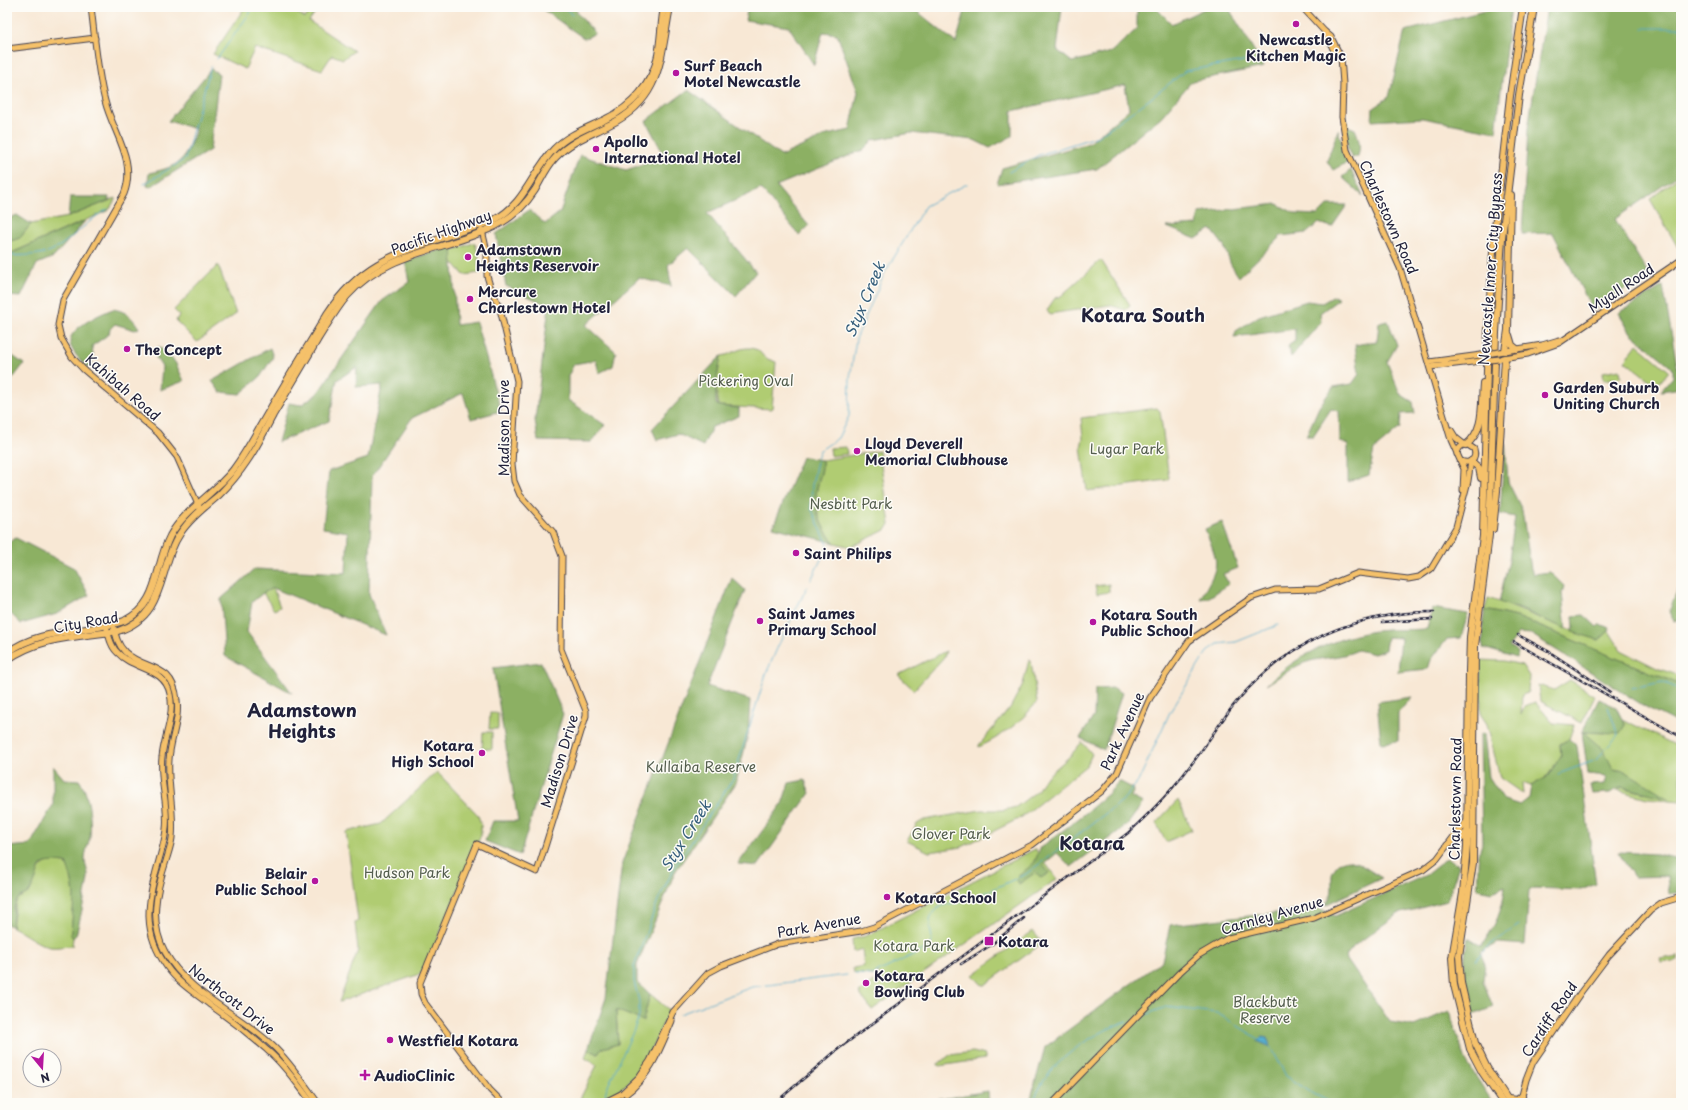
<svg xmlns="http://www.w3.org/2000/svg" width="1688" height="1110" font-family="'Playpen Sans',sans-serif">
  <rect width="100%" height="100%" fill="#fdfcf7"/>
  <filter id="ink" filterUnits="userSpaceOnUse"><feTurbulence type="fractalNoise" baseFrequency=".025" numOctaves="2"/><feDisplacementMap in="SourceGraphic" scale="8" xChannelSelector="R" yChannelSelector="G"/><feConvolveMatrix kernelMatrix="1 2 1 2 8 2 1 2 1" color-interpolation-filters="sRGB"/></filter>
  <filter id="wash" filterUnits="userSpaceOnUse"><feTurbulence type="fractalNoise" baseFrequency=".012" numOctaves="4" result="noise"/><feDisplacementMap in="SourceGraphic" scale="16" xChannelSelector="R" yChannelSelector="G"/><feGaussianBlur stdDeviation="0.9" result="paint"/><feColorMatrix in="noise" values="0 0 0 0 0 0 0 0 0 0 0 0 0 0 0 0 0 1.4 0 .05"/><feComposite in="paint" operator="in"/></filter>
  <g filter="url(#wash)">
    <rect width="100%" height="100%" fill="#f8e8d5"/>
    <g fill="#b0cc72" stroke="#697756">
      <polygon points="245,7 289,7 305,18 313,7 319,7 309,21 354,51 343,59 332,55 322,70 255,48 245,69 213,54"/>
      <polygon points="1681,175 1681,250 1680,251 1650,199"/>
      <polygon points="116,198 109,210 7,255 7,242 20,238 31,224 68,217"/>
      <polygon points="473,243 475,244 479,255 478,266 482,268 479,273 464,275 449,258 448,252"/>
      <polygon points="1101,260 1130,305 1125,310 1110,305 1049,314 1047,310 1055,298 1061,296"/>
      <polygon points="218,265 236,314 197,342 176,321 179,315 174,310"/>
      <polygon points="1637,344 1669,371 1657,386 1625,361"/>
      <path d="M751,348l7,2 7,8 11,4 -4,47 -54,-3 -2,-22 5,-28c11,-1 17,-9 30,-8z"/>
      <polygon points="1620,369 1621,377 1604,380 1603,372"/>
      <polygon points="1157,408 1160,411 1169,478 1167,480 1087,491 1081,447 1083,438 1081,418"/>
      <polygon points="846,447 847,454 831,456 830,448"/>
      <path d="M879,451l11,73 -3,5 -36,18 -16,-4c-15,-16 -23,-37 -17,-59 2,-10 5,-13 4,-24z"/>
      <polygon points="1109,584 1109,592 1097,594 1095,586"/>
      <polygon points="273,588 280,607 274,610 263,593"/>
      <path d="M1488,598c37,13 73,30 111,42l10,-9 12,19 38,19 22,7v9l-164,-68 -32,-7z"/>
      <polygon points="946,651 944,657 914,690 898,675"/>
      <path d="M1029,660l2,1 6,41c-16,20 -34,34 -58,45v-2l31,-37 13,-24z"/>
      <polygon points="1480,660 1504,661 1522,665 1529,676 1528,693 1522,695 1521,715 1525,706 1535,702 1553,723 1574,725 1569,739 1560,744 1561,756 1547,777 1531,786 1522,783 1523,794 1500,778 1487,724 1481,715"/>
      <polygon points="1570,680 1595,696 1582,723 1540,701 1538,685 1554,690"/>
      <polygon points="490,713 498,713 498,729 489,729"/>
      <polygon points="1622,719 1681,748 1681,801 1647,798 1614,789 1622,787 1645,793 1625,771 1613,769 1582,732 1604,733 1625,725"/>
      <polygon points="483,732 492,732 492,749 482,749"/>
      <polygon points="1082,742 1092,754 1087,765 1022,817 962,847 929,852 907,841 917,824 924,820 981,810 1004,810 1016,807 1037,791 1044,779 1070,756"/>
      <polygon points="437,772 478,815 481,825 481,835 423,973 339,1002 358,950 355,923 358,921 346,832 381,824"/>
      <polygon points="1178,800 1192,830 1166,842 1156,823"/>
      <polygon points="1035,849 1057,879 872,1010 859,993 881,977 878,973 872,975 854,973 853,968 864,966 862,949 853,952 852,939 866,936"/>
      <path d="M50,861l16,2 8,20 1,12 -4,37 2,6 -1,8c-7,0 -15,2 -22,1 -11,-2 -26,-14 -38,-20l4,-26c4,-4 12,-7 15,-12 8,-12 3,-21 19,-28z"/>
      <polygon points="1033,931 1040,940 1040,945 985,985 982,985 973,975"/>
      <polygon points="1678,956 1678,960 1661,963 1660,959"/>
      <path d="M650,994l19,16c-19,42 -36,93 -91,93l19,-38 -12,-7 3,-9 10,5 4,-6 16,-4 -2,-34 27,10z"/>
      <polygon points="973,1052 985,1055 985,1059 939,1066 938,1064 950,1055"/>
    </g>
    <g fill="#8cb064" stroke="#576950">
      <polygon points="539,7 576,7 577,13 595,33 585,39"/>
      <polygon points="748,7 912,7 956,43 966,7 1062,7 1057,50 1072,62 1111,52 1137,29 1137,7 1155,7 1172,24 1208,7 1228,7 1264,67 1192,81 1161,117 1097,169 997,184 1002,168 1089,143 1129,109 1125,85 1012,111 1012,136 990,148 974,140 911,133 873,140 863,150 776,186 809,226 799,235 761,189 707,213 756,272 736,296 688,248 668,265 671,286 639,278 586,325 616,352 613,366 599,373 596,360 574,364 568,376 568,400 605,425 591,442 538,441 535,420 549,306 506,286 496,234 529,210 545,224 560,212 580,155 626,170 665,157 646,121 688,90 781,156 827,135 850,130 858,92 837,34 823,32 814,65 789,27 745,20"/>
      <polygon points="1500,7 1511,7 1496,132 1422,118 1372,121 1373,108 1389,97 1405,31"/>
      <polygon points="1547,7 1681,7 1681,173 1615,219 1648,273 1593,311 1553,233 1522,234 1528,128"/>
      <path d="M211,69l8,5 -9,76 -60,37 -3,-1 2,-13c33,-7 36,-13 47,-44l-28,-8z"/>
      <path d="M1344,118h2l2,8 7,3c4,9 6,18 3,27l-6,2 -4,-8z"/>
      <polygon points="1338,130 1348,162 1333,170 1327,161"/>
      <polygon points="1351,170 1363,196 1342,177"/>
      <polygon points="70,197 109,197 108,201 68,217"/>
      <polygon points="1277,204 1296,214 1318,215 1328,205 1347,205 1332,227 1318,223 1307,233 1281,236 1239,277 1231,265 1224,246 1211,229 1196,239 1167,227 1197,225 1199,213"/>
      <polygon points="17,215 31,224 20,238 7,242 7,219"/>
      <polygon points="85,221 54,257 37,264 21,297 7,296 7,255"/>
      <polygon points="452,246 456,325 476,322 501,411 471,419 463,393 412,418 372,476 369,594 386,635 273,588 263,593 252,602 247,632 292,693 225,656 221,599 255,569 346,573 348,532 323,528 329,471 368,458 382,385 356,387 357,367 337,380 329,421 278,442 289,403 301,405 317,394 382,301 409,282 405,261"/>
      <polygon points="1663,286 1681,388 1661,391 1673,377 1673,368 1631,333 1619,313"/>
      <polygon points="1334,296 1339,299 1320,313 1321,322 1291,357 1288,346 1295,341 1295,329 1234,337 1236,331 1259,316 1307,301 1322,303"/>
      <path d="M113,309c13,2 19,8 26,19l-4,2 -20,-6 -5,5 -1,5 -17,12 1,10 -2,10 -4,1c-6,-6 -17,-17 -17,-25 -1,-14 32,-29 43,-33z"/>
      <polygon points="1388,321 1397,345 1387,362 1400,394 1413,402 1415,413 1401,414 1400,428 1374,450 1369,475 1348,482 1348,444 1340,442 1339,411 1331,409 1313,436 1306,436 1319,407 1333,387 1352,384 1359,374 1355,345 1377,341 1379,323"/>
      <polygon points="159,346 175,362 184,381 160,390 162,367 156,358"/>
      <polygon points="270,348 273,357 260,377 240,394 220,392 212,381"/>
      <polygon points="7,352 24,364 10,382 7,380"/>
      <polygon points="721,356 716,384 716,404 719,406 739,408 739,416 712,427 703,446 678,434 657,440 652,429"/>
      <polygon points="1505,438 1508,482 1522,510 1531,569 1533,574 1550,572 1564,586 1562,593 1566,629 1520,609 1499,602 1509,560 1515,517 1500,514"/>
      <path d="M802,457l20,3c1,11 -2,14 -4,24 -6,22 2,43 17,59l-62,-16z"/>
      <path d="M1222,522l16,46 -15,6 6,10 -21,14 -8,1c20,-35 20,-33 5,-70z"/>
      <polygon points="16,538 74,568 89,595 57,614 21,624 7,610 7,543"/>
      <polygon points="732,578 745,590 707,686 750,700 748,735 736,783 675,872 637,965 637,982 650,994 643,1021 616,1010 618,1044 602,1048 598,1054 588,1049 606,998 622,863"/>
      <path d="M1681,587v32l-7,2 -5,-9c4,-9 5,-19 12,-25z"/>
      <path d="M1432,608l36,6 -7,24 -14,1 -16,21 -3,9 -30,3 3,-34 -14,-1 -2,13 -11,4 -16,-4c-19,9 -35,6 -54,13 -13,5 -26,15 -38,22 28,-28 69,-48 109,-54 17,-2 35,-1 52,-2z"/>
      <polygon points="1485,610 1517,617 1681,685 1681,725 1644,706 1531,634 1519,633 1509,646 1518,652 1517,658 1483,648 1483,621"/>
      <polygon points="1584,615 1597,627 1600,624 1609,628 1609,631 1599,640 1572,632 1574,627 1573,616"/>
      <polygon points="541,662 563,714 520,855 485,841 493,821 518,821 493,668"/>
      <polygon points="1114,688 1122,693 1104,750 1080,738 1094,716 1095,689"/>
      <polygon points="1412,697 1398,713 1398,741 1381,743 1377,702"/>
      <polygon points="1599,699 1616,707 1625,725 1620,733 1583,732 1604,750 1613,769 1625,771 1669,798 1622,787 1610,793 1592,794 1590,785 1605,784 1607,776 1588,774 1582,732"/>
      <path d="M1482,733l2,1 5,43 15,23 16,5 9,-7 2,-12 16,-9 14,-21 -1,-12 9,-5 8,7 19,138 -15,6 -47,-2 -5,3 -4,54 -27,-2 -18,9 5,12 -2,17 10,26 -20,8c-7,-30 -12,-47 -5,-77l13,8c14,-19 22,-36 24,-60l-13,6 -14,-3 -1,-2c2,-15 -1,-29 5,-43l-2,-110z"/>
      <path d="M53,766l11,13 15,1c10,12 13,42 11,57 -2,8 -5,15 -5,23 0,7 4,12 3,18 -3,19 -7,38 -12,57l-3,3 -2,-3c1,-31 8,-40 -5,-72 -36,-4 -22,7 -36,28 -4,5 -9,4 -12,8 -5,5 -5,21 -6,28l-5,-3v-77l23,-2 23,-40z"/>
      <polygon points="805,780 810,793 758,866 738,864 782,804 789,783"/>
      <polygon points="1119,781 1134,789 1131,797 1143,803 1127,825 1071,867 1057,853 1043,865 1049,873 1041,878 1036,872 1019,884 1016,878 1034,863 1041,847 1082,816 1108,794"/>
      <polygon points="1618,852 1656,854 1681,859 1681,893 1669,893 1667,876 1634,877"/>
      <polygon points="1447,858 1459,865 1447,901 1398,914 1354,946 1345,957 1390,1022 1414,1026 1449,1011 1466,1061 1493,1103 1028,1103 1031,1098 1045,1047 1162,961 1170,925 1319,908 1335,916 1426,875"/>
      <path d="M1347,860l11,3 24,15 -57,27c10,-13 6,-16 7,-30 0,-4 4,-8 6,-12z"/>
      <polygon points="988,1091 989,1103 922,1103 923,1102"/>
    </g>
    <polygon fill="#4ea9cc" stroke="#386684" points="1262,1037 1267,1038 1271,1047 1257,1041"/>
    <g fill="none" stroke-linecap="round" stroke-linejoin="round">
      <g stroke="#4ea9cc" stroke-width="1">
        <polyline points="565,7 572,15"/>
        <polyline points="1643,28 1681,28"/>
        <polyline points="217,59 254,7"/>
        <polyline points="1009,172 1039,155 1098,136 1150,99 1185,71 1244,61"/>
        <polyline points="144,184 185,159 211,66"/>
        <path d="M7,256c12,-1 25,0 37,-3 21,-4 43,-34 64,-44"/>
        <polyline points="811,580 828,545 811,508 812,485 819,451 838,438 849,416 850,378 856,339 884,274 925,206 967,184"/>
        <polyline points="1632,688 1663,682 1681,690"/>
        <polyline points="1558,774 1596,760 1618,735 1608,707"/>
        <polyline points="973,898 1026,874 1122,801 1138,782 1170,712 1207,652 1218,644 1236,642 1278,625"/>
        <polyline points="1476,960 1489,945 1519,925"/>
        <path d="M855,974l17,1 57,-28c4,-4 3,-9 2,-14 -6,-29 15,-28 37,-33"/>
        <polyline points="680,1014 752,987 847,975"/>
        <polyline points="1142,1016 1166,1007 1217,1013 1259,1039"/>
        <polyline points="1271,1047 1286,1076 1312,1093 1332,1103"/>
        <polyline points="605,1098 606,1090 633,1032 639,1016 639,1001 634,981 634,967 658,900 677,863 733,779 766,674 779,644 807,587"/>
        <path d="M1032,1103c5,-9 9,-19 15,-27 19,-25 50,-44 80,-55"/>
      </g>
    </g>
  </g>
  <g filter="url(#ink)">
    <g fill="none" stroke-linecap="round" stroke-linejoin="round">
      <g stroke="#424052" stroke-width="7">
        <g id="major">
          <path d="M91,7c4,31 6,64 14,94 8,32 32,59 19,93l-61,106 -5,25 3,13 11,19 11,12 75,64 19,24 22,50"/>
          <polyline points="1302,7 1325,32 1336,55"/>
          <polyline points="1325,32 1331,37 1341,57 1343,84 1342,117 1347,150 1400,268 1451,440 1464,469 1463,490"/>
          <polyline points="7,49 95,38"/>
          <polyline points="482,230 487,252 487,276 490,286 500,309 517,381 512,464 514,481 520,495 553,532 562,556 561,649 586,711 586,716 537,872 477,844 420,983 421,994 425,1003 490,1090 503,1103"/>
          <polyline points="1499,352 1542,345 1559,340"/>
          <polyline points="1502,358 1528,354 1559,343 1681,260"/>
          <polyline points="1429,362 1481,355"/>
          <polyline points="1430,367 1481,361"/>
          <polyline points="1451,430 1456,438 1465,445"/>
          <path d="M1457,454c1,-6 5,-10 11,-9l6,4c3,10 -4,16 -13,12"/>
          <path d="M114,628c2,9 4,17 11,24 20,19 48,10 52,48 3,20 -7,40 -8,60 -2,26 6,52 3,78 -1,8 -4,16 -6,23 -10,31 -17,61 -1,91 23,42 74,61 108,94 18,17 31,38 45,57"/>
          <path d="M107,629c2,8 4,18 11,24 15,17 47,14 52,41 5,21 -6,42 -8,63 -3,24 7,48 4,72 -1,12 -5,23 -8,35 -11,39 -16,68 9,103 11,16 29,27 43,38 20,14 39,29 57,45 18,15 31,35 45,53"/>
          <polyline points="1447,845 1457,839 1471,837"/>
          <path d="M626,1094c25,-19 34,-45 46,-73"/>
          <polyline points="603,1103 621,1094 639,1077 650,1061 673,1012 708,973 721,966 778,944 861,931 874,927 1032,845 1102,791 1117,773 1150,698 1189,641 1251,598 1275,590 1319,589 1358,573 1408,579 1419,577 1431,569 1456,527 1468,481 1471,461"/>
          <polyline points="1053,1103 1180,972 1199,955 1228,938 1314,918 1423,870 1437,859 1455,835 1471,833"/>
          <polyline points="1520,1103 1526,1080 1533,1062 1581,992 1609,955 1650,911 1661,903 1681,897"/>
        </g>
      </g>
      <g stroke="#424052" stroke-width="8">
        <g id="highway">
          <polyline points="1509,335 1512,345 1517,349"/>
          <polyline points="1505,351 1508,330 1511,195"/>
          <path d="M1466,445c19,-15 15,-40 17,-62"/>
          <polyline points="1471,461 1479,468 1481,478"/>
          <polyline points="1493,529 1497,491 1505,358"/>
          <path d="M7,653c34,-26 79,-19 117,-32 36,-17 30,-54 46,-85 15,-27 44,-42 63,-66 14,-18 24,-39 36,-59 19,-33 39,-65 58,-97 34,-52 71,-61 127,-80 13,-5 27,-8 40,-14 32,-17 37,-47 60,-71 15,-15 34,-21 52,-30 26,-12 47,-36 52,-64 3,-16 3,-32 6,-48"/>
          <path d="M7,660c34,-24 72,-23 111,-29 50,-16 39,-64 63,-99 10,-15 25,-26 38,-37 10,-10 20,-22 28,-34 10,-14 18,-31 26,-46 15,-25 30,-50 45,-76 9,-14 18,-30 29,-43 38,-43 93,-45 142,-67 19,-8 35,-22 46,-39 7,-12 12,-24 21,-33 15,-16 34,-22 53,-32 54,-26 51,-68 61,-118"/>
          <polyline points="1455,835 1467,822"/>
          <polyline points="1508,1099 1517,1100 1522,1096"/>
          <polyline points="1503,1103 1482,1072 1470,1049 1454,985 1452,958 1463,893 1467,846 1469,671 1470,637 1483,536 1488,328 1494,237 1510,96 1523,7"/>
          <polyline points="1510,1103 1487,1068 1475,1043 1461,983 1459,956 1473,863 1475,646 1489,535 1496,333 1502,238 1519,95 1534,7"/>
        </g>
      </g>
      <use href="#major" stroke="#f5c16b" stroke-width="5"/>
      <use href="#highway" stroke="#f5c16b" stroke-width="6"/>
      <g stroke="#22223b" stroke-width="2.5">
        <g id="rail">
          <polyline points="1382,622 1432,619"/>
          <polyline points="1518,635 1548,651 1610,692"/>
          <polyline points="1514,642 1681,737"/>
          <polyline points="961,964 991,945 1024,918"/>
          <path d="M775,1103l62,-53 291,-217c23,-21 44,-42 62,-67 17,-21 30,-45 48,-66 50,-59 119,-88 196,-88"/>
        </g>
      </g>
      <use href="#rail" stroke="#fdfcf7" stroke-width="1" stroke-dasharray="3" stroke-linecap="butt"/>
      <g stroke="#424052" stroke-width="7" stroke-linecap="butt">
        <g id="major-bridge">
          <polyline points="1481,355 1499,352"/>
          <polyline points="1481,361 1499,359"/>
        </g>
      </g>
      <use href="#major-bridge" stroke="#f5c16b" stroke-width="5"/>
    </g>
  </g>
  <g fill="#b5179e" stroke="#fdfcf7" stroke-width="1.5">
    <circle cx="1296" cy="24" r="4"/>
    <circle cx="676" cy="73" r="4"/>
    <circle cx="596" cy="149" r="4"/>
    <circle cx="468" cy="257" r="4"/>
    <circle cx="470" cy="299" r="4"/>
    <circle cx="127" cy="349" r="4"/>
    <circle cx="1545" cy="395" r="4"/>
    <circle cx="857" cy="451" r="4"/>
    <circle cx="796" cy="553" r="4"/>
    <circle cx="760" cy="621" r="4"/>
    <circle cx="1093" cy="622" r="4"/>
    <circle cx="482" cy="753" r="4"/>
    <circle cx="315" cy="881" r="4"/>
    <circle cx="887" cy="897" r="4"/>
    <rect x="984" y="936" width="10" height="10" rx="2"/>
    <circle cx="866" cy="983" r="4"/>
    <circle cx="390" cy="1040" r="4"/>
    <path d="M363 1069h4v4h4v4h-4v4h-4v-4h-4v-4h4z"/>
  </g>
  <g text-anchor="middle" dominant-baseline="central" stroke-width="3" stroke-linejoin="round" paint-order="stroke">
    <g font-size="14" font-weight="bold" fill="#22223b" stroke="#fdfcf7" text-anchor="start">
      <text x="1296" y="39" text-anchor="middle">Newcastle<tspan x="1296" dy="16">Kitchen Magic</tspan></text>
      <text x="684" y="65">Surf Beach<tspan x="684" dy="16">Motel Newcastle</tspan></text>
      <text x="604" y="141">Apollo<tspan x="604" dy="16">International Hotel</tspan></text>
      <text x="476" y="249">Adamstown<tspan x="476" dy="16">Heights Reservoir</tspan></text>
      <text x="478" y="291">Mercure<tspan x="478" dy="16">Charlestown Hotel</tspan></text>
      <text x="135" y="349">The Concept</text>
      <text x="1553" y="387">Garden Suburb<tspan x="1553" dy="16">Uniting Church</tspan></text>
      <text x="865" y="443">Lloyd Deverell<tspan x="865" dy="16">Memorial Clubhouse</tspan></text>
      <text x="804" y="553">Saint Philips</text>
      <text x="768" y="613">Saint James<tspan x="768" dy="16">Primary School</tspan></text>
      <text x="1101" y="614">Kotara South<tspan x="1101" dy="16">Public School</tspan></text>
      <text x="474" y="745" text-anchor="end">Kotara<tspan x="474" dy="16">High School</tspan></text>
      <text x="307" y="873" text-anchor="end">Belair<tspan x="307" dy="16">Public School</tspan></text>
      <text x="895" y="897">Kotara School</text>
      <text x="998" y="941">Kotara</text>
      <text x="874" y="975">Kotara<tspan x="874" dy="16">Bowling Club</tspan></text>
      <text x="398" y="1040">Westfield Kotara</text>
      <text x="374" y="1075">AudioClinic</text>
    </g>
    <g font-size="14" fill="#22223b" stroke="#fdfcf7">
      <text transform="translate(1389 217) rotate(66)">Charlestown Road</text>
      <text transform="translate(441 232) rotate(-20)">Pacific Highway</text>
      <text transform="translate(1490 269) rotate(-86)">Newcastle Inner City Bypass</text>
      <text transform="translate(1621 288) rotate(-34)">Myall Road</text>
      <text transform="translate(123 387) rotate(41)">Kahibah Road</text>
      <text transform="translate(503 428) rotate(-90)">Madison Drive</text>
      <text transform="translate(86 622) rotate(-10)">City Road</text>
      <text transform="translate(1122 731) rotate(-65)">Park Avenue</text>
      <text transform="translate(559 761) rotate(-73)">Madison Drive</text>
      <text transform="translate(1455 799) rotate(-89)">Charlestown Road</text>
      <text transform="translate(1272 915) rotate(-16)">Carnley Avenue</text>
      <text transform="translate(819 925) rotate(-10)">Park Avenue</text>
      <text transform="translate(232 999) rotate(38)">Northcott Drive</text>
      <text transform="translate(1549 1019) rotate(-56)">Cardiff Road</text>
    </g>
    <g font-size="14" fill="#545e4e" stroke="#fdfcf7">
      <text x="746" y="380">Pickering Oval</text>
      <text x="1127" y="448">Lugar Park</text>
      <text x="851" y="503">Nesbitt Park</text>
      <text x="701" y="766">Kullaiba Reserve</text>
      <text x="951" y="833">Glover Park</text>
      <text x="407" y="872">Hudson Park</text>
      <text x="914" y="945">Kotara Park</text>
      <text x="1265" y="1001">Blackbutt<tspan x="1265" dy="16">Reserve</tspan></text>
    </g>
    <g font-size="15" font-style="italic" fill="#365f7c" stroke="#fdfcf7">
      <text transform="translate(864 299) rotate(-67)">Styx Creek</text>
      <text transform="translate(685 835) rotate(-58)">Styx Creek</text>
    </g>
    <g font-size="18" font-weight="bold" fill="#22223b" stroke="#fdfcf7">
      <text x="1143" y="314">Kotara South</text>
      <text x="302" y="709">Adamstown<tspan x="302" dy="21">Heights</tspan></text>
      <text x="1092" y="842">Kotara</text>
    </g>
  </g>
  <rect width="1688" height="1110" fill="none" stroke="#fdfcf7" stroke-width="24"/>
  <g transform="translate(42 1068) rotate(162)"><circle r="19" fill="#fdfcf7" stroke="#a5a5ac"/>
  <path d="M0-3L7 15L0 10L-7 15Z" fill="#b5179e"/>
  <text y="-6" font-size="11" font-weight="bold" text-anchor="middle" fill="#22223b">N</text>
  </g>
</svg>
